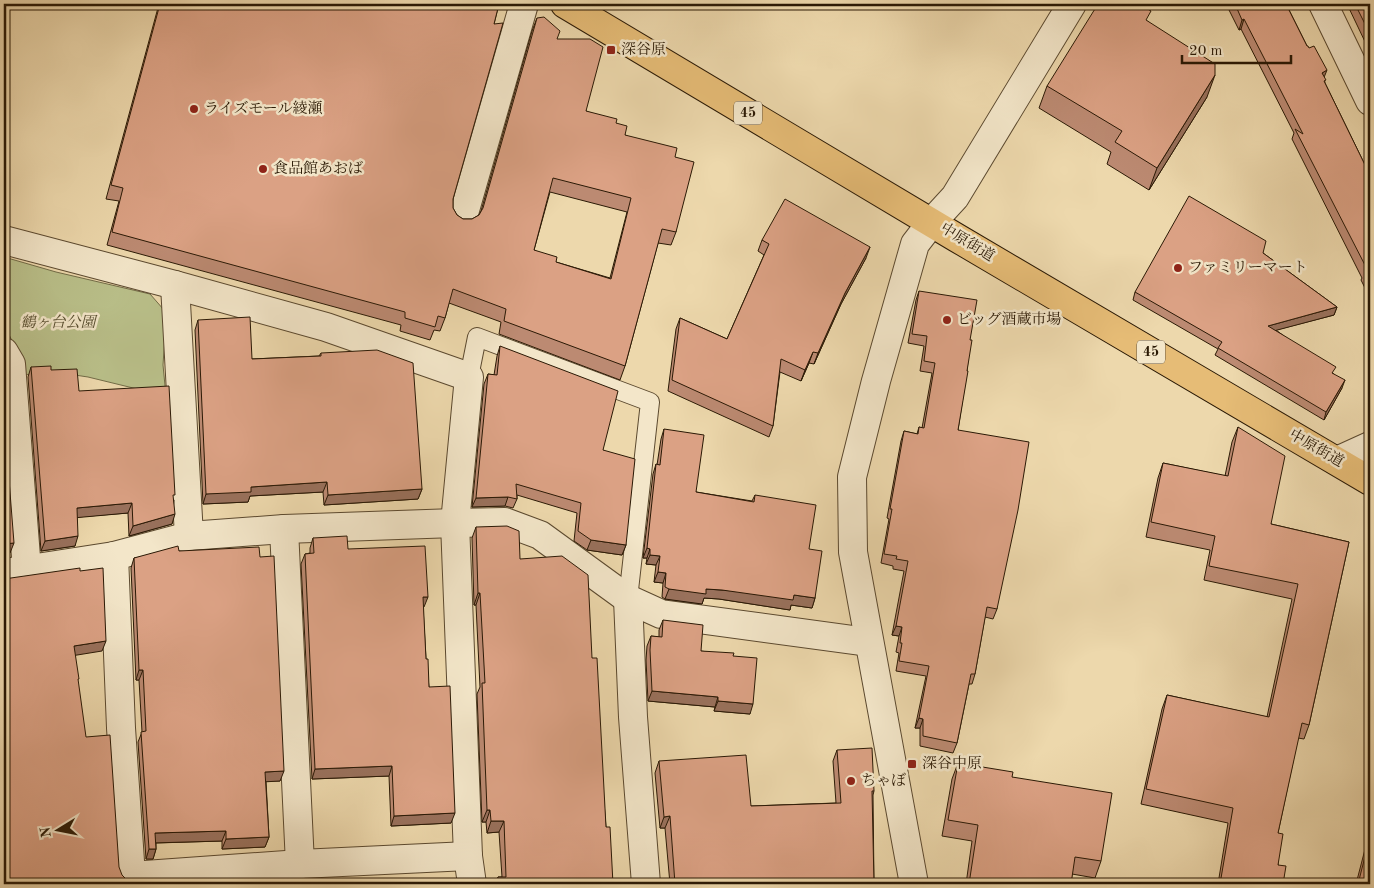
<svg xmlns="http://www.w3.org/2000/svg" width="1374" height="888" font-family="'Old Standard TT','Noto Serif JP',serif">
  <rect width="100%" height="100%" fill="#edd8ac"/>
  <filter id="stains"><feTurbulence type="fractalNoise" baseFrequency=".004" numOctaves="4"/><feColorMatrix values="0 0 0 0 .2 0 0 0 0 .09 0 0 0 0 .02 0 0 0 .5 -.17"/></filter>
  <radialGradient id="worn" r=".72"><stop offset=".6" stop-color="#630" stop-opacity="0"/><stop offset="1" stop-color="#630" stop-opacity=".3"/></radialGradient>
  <polygon fill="#b9bf89" stroke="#726c47" points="4,257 56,272 150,294 164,310 166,319 163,365 166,396 88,377 55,372 23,375 22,362 4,324"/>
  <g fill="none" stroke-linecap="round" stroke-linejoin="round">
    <g stroke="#5b492f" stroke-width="20">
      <polyline id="lane" points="469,377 477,337 650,402 628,599"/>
    </g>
    <g stroke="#5b492f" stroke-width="30">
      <g id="street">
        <polyline points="1323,4 1370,101"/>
        <polyline points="463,217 524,4"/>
        <polyline points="4,240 175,285 326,327 469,377 455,523 468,856 472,884"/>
        <polyline points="175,285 189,536"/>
        <polyline points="4,352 11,364 27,570"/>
        <polyline points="1337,461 1370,446"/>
        <polyline points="284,529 300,864"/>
        <polyline points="114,556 121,728 131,876 300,864 468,856"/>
        <polyline points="4,573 114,556 189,536 284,529 455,523 505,522 540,535 628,599 661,614 868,642"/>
        <polyline points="628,599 633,717 646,884"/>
        <polyline points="914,884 853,552 852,477 876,381 915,244 932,222 955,197 1072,4"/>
      </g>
    </g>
    <g stroke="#2a1905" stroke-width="30">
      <polyline id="primary" points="565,4 957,238 1370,481"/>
    </g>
    <use href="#lane" stroke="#f3e6c9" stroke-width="18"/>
    <use href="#street" stroke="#f3e6c9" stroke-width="28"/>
    <use href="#primary" stroke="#e6bc76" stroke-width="28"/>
  </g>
  <g fill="#bc8a72" stroke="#2a1905" fill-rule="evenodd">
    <path d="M159,4h340l-5,20 -41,175v9l4,7 6,4h9l7,-4 2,-4 51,-180 5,-13 20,21 29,72 30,12 9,12 50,22 1,75 -5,13 -13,-2 -33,123 -5,14 -121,-46 2,-12 -52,-19 -4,15 -5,13 -6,-1 -4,10 -30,-9 1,-6 -294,-80 12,-44 -13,-2zM550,192l77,20 -17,66 -54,-16 -22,-12z"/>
    <polygon points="1226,4 1286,4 1307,46 1324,77 1325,83 1365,165 1370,170 1370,298 1361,280 1362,278 1292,139 1294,133 1241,29 1239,30"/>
    <polygon points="1347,4 1370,4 1370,64 1366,56 1368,48"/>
    <polygon points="1148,21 1207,97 1149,190 1107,164 1111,152 1039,108 1047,86"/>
    <polygon points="762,240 866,258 841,304 814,364 809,363 801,381 780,372 773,426 769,437 668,391 676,329 680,318 727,339 764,255 758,251"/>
    <polygon points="1263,253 1337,307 1334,315 1276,330 1334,374 1342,388 1324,420 1215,355 1218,349 1133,300 1135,292"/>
    <polygon points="919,291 970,340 967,371 958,430 997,609 993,619 985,617 975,674 972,684 969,684 957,743 953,753 920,746 920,728 915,728 926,676 896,671 899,653 896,652 899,636 892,635 904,571 893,569 893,566 881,563 889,519 887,518 901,441 904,431 917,434 919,427 922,428 932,373 920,371 924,346 908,343 916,300"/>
    <polygon points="198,320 252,359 319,356 321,353 422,489 418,499 324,505 323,492 250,496 248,502 203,504 195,330"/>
    <polygon points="500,346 603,450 626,545 622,555 587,550 574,541 577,513 517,495 517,499 513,508 505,506 472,507 484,384 488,374 494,375 497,356"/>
    <polygon points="31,367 79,391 174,500 172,524 129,536 128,513 77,517 75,546 41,551 28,377"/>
    <polygon points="1238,427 1271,524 1349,542 1309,725 1304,739 1298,738 1278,833 1278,865 1283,884 1218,884 1228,823 1141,804 1162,709 1167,695 1267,717 1292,599 1204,580 1210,550 1146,537 1158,478 1163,463 1225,476 1232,442"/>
    <polygon points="664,429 696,492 752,501 755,495 809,549 815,598 812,608 791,605 790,610 719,599 704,598 702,604 665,599 662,597 663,583 654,582 656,565 646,564 647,558 643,558 653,474 656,464 657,465 661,439"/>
    <polygon points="476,527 520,559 592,658 606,827 613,884 495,884 498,877 502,877 499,832 487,833 486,822 482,822 477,694 480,687 476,605 474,605 472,538"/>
    <polygon points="313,538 348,549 424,607 423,607 426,659 429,687 451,823 391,826 389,776 312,779 301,564 305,554 310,553 310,548"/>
    <polygon points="179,551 260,557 280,781 266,781 269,837 265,847 222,849 222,841 156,843 156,849 153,859 146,859 138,742 142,732 139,680 136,680 131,568 134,558"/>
    <polygon points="663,620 701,651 733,656 750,714 714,711 715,707 648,701 646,660 647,646 651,636 659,637 659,630"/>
    <polygon points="837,750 874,791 873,795 874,884 670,884 665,828 660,828 655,773 659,761 751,806 836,803 833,761"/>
    <polygon points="958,763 1012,777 1101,861 1095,878 1072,874 1071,884 966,884 972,841 942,836 952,779"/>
    <polygon points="1370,830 1370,884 1356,884"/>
  </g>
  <g fill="#99715c" stroke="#2a1905">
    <polygon points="1244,19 1241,29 1239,30 1242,20"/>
    <polygon points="1327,70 1323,80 1322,73"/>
    <polygon points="1215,75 1207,97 1149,190 1157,168"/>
    <polygon points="870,247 866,258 841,304 814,364 818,353 845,293"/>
    <polygon points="1337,307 1334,315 1266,333 1268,326"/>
    <polygon points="813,352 809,363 801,381 805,370"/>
    <polygon points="1345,380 1342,388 1324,420 1326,412"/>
    <polygon points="327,482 323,492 250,496 248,502 203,504 206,494 251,487"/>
    <polygon points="422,489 418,499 324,505 328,495"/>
    <polygon points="508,497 505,506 472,507 476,498"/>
    <polygon points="132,503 128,513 73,518 77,508"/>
    <polygon points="175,514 172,524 129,536 133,526"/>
    <polygon points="78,536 75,546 41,551 45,541"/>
    <polygon points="591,540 626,545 622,555 587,550"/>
    <polygon points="14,543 10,553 4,554 4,544"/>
    <polygon points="647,548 650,549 647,558 643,558"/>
    <polygon points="650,555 660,556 656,565 646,564"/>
    <polygon points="658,572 666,573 663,583 654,582"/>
    <polygon points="669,589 706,589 794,595 815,598 812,608 791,605 790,610 719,599 704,598 702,604 665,599"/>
    <polygon points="478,593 480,593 476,605 474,605"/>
    <polygon points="423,597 428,597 424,607 419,607"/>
    <polygon points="896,626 902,627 899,636 892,635"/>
    <polygon points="106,641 102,651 71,656 74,646"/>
    <polygon points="139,670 143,670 139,680 136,680"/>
    <polygon points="652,691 718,697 715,707 648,701"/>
    <polygon points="718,701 753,704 750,714 714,711"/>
    <polygon points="919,718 923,719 920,728 915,728"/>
    <polygon points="392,766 389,776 312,779 315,769"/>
    <polygon points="284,771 280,781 262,782 265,772"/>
    <polygon points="487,810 490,810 486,822 482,822"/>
    <polygon points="455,813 451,823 391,826 394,816"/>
    <polygon points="670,816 665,828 660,828 664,817"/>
    <polygon points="491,821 504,821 499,832 487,833"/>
    <polygon points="226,831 222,841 151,843 155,833"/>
    <polygon points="269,837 265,847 222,849 226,839"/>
    <polygon points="149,849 156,849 153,859 146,859"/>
  </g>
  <g fill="#dba184" stroke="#2a1905" fill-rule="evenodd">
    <path d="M160,4h339l-5,20 9,-1 -50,176v9l4,7 6,4h9l7,-4 4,-7 54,-190 7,-1 16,14 -3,8h33l13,8 -17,64 31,8 -1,4 11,3 -2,9 52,13 -2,9 19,5 -18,70 -14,-3 -37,137 -121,-45 2,-12 -53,-20 -8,29 -7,-2 -3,11 -30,-9v-6l-293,-80 11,-44 -12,-3zM553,178l78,20 -20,81 -55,-17 1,-5 -23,-7z"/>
    <polygon points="1098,4 1139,4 1151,11 1146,20 1215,64 1215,75 1157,168 1115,142 1122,131 1047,86"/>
    <polygon points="1235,4 1286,4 1307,46 1308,46 1309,48 1314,46 1327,70 1322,73 1326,80 1324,81 1365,165 1367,163 1370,170 1370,281 1365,270 1367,269 1295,129 1303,134 1244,19 1242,20"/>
    <polygon points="1355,4 1370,4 1370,34"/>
    <polygon points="1189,196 1266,241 1263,253 1337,307 1268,326 1336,367 1332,373 1345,380 1326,412 1218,348 1222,342 1135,292"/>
    <polygon points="785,199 870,247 845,293 818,353 813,352 805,370 781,359 773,426 672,380 680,318 727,339 769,244 762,240"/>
    <polygon points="919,291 977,300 970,340 972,340 967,371 968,371 958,430 1029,442 1018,510 997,609 987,607 975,674 971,674 957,743 923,736 923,719 919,718 929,666 899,661 902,643 900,643 902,627 896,626 908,561 896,559 897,556 884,554 892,509 890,509 904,431 918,434 919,427 924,428 935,363 924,361 927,336 912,334"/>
    <polygon points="250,317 252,359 321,356 321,353 377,350 413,363 422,489 328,495 327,482 251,487 251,492 206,494 198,320"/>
    <polygon points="500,346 618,391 603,450 635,459 626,545 591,540 578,531 581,503 516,484 517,499 508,497 476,498 488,374 497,375"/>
    <polygon points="51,366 51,370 77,369 79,391 169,386 175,495 173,495 175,514 133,526 132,503 77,508 78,536 45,541 31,367"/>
    <polygon points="4,416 14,543 4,544"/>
    <polygon points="1238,427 1285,456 1271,524 1349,542 1309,725 1302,723 1278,833 1283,834 1278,865 1286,866 1283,884 1220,884 1233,808 1146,789 1167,695 1269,717 1298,584 1209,566 1215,536 1151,522 1163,463 1228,476"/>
    <polygon points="664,429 704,435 696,492 754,502 755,495 816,505 809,549 822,551 815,598 794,595 793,600 722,590 706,589 706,594 669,589 665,587 666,573 658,572 660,556 650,555 650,549 647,548 656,464 660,465"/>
    <polygon points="507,526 519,531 520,559 562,556 588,575 592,658 597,658 606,827 610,827 613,884 498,884 498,877 506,877 504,821 491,821 490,810 487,810 482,683 485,683 480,593 478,593 476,527"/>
    <polygon points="347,536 348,549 425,546 428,597 423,597 426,659 428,659 429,687 450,686 455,813 394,816 392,766 315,769 305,554 314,553 313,538"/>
    <polygon points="178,546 179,551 259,547 260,557 274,556 284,771 265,772 269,837 226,839 226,831 155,833 156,849 149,849 141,732 146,731 143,670 139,670 134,558"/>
    <polygon points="80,568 80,571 103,568 106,641 74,646 79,679 78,679 86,737 110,735 119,867 122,875 127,880 135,882 159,880 160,884 4,884 4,579"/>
    <polygon points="663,620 703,625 701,651 734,653 733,656 757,658 753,704 718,701 718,697 652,691 650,650 651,636 662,637"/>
    <polygon points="872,748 874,791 872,791 874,884 675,884 670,816 664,817 659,761 746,755 751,806 841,803 837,750"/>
    <polygon points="958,763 1013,772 1012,777 1112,793 1101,861 1075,857 1071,884 969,884 978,825 948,820"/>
    <polygon points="1370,837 1370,884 1358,884"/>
    <polygon points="410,882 410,884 371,884"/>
  </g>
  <g fill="#8f2418" stroke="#f3e6c9" stroke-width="2">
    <rect x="606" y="45" width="10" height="10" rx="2.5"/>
    <circle cx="194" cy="109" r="5"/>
    <circle cx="263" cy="169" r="5"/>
    <circle cx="1178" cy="268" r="5"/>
    <circle cx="947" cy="320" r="5"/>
    <rect x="907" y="759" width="10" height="10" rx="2.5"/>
    <circle cx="851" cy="781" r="5"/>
  </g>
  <g text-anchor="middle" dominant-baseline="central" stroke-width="5" stroke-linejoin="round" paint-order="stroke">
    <g fill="#f3e6c9" stroke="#665640" stroke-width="1">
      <rect x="734" y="101.5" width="28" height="23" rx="4"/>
      <rect x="1137" y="340.5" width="28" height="23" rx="4"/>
    </g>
    <g font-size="14" font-weight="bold" fill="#2a1905">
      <text x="748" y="113">45</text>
      <text x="1151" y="352">45</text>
    </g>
    <g font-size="15" fill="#2a1905" stroke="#f3e6c9" text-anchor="start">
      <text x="621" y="50">深谷原</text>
      <text x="204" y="109">ライズモール綾瀬</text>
      <text x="273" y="169">食品館あおば</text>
      <text x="1188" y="268">ファミリーマート</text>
      <text x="957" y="320">ビッグ酒蔵市場</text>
      <text x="922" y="764">深谷中原</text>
      <text x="861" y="781">ちゃぼ</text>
    </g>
    <g font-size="15" fill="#2a1905" stroke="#f3e6c9">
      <text transform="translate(967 243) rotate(31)">中原街道</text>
      <text transform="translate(1316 449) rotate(30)">中原街道</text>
    </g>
    <g font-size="15" font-style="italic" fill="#554b2d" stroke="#f3e6c9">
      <text x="58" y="323">鶴ヶ台公園</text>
    </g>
  </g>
  <rect width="1374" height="888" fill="none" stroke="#edd8ac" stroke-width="20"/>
  <rect x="5" y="5" width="1364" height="878" fill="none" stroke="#2a1905" stroke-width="2.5"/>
  <rect x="10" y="10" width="1354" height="868" fill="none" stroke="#2a1905"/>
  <g transform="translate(58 830) rotate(260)" stroke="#f3e6c9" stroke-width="4" paint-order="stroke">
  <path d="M0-4L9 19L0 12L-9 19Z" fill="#2a1905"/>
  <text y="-8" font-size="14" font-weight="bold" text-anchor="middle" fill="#2a1905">N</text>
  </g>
  <path d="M1182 55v8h109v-8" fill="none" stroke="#2a1905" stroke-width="2.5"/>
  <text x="1189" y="55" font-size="15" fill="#2a1905" stroke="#f3e6c9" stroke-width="4" paint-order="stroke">20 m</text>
  <rect width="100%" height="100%" filter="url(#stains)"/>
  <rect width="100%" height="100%" fill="url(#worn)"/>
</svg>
